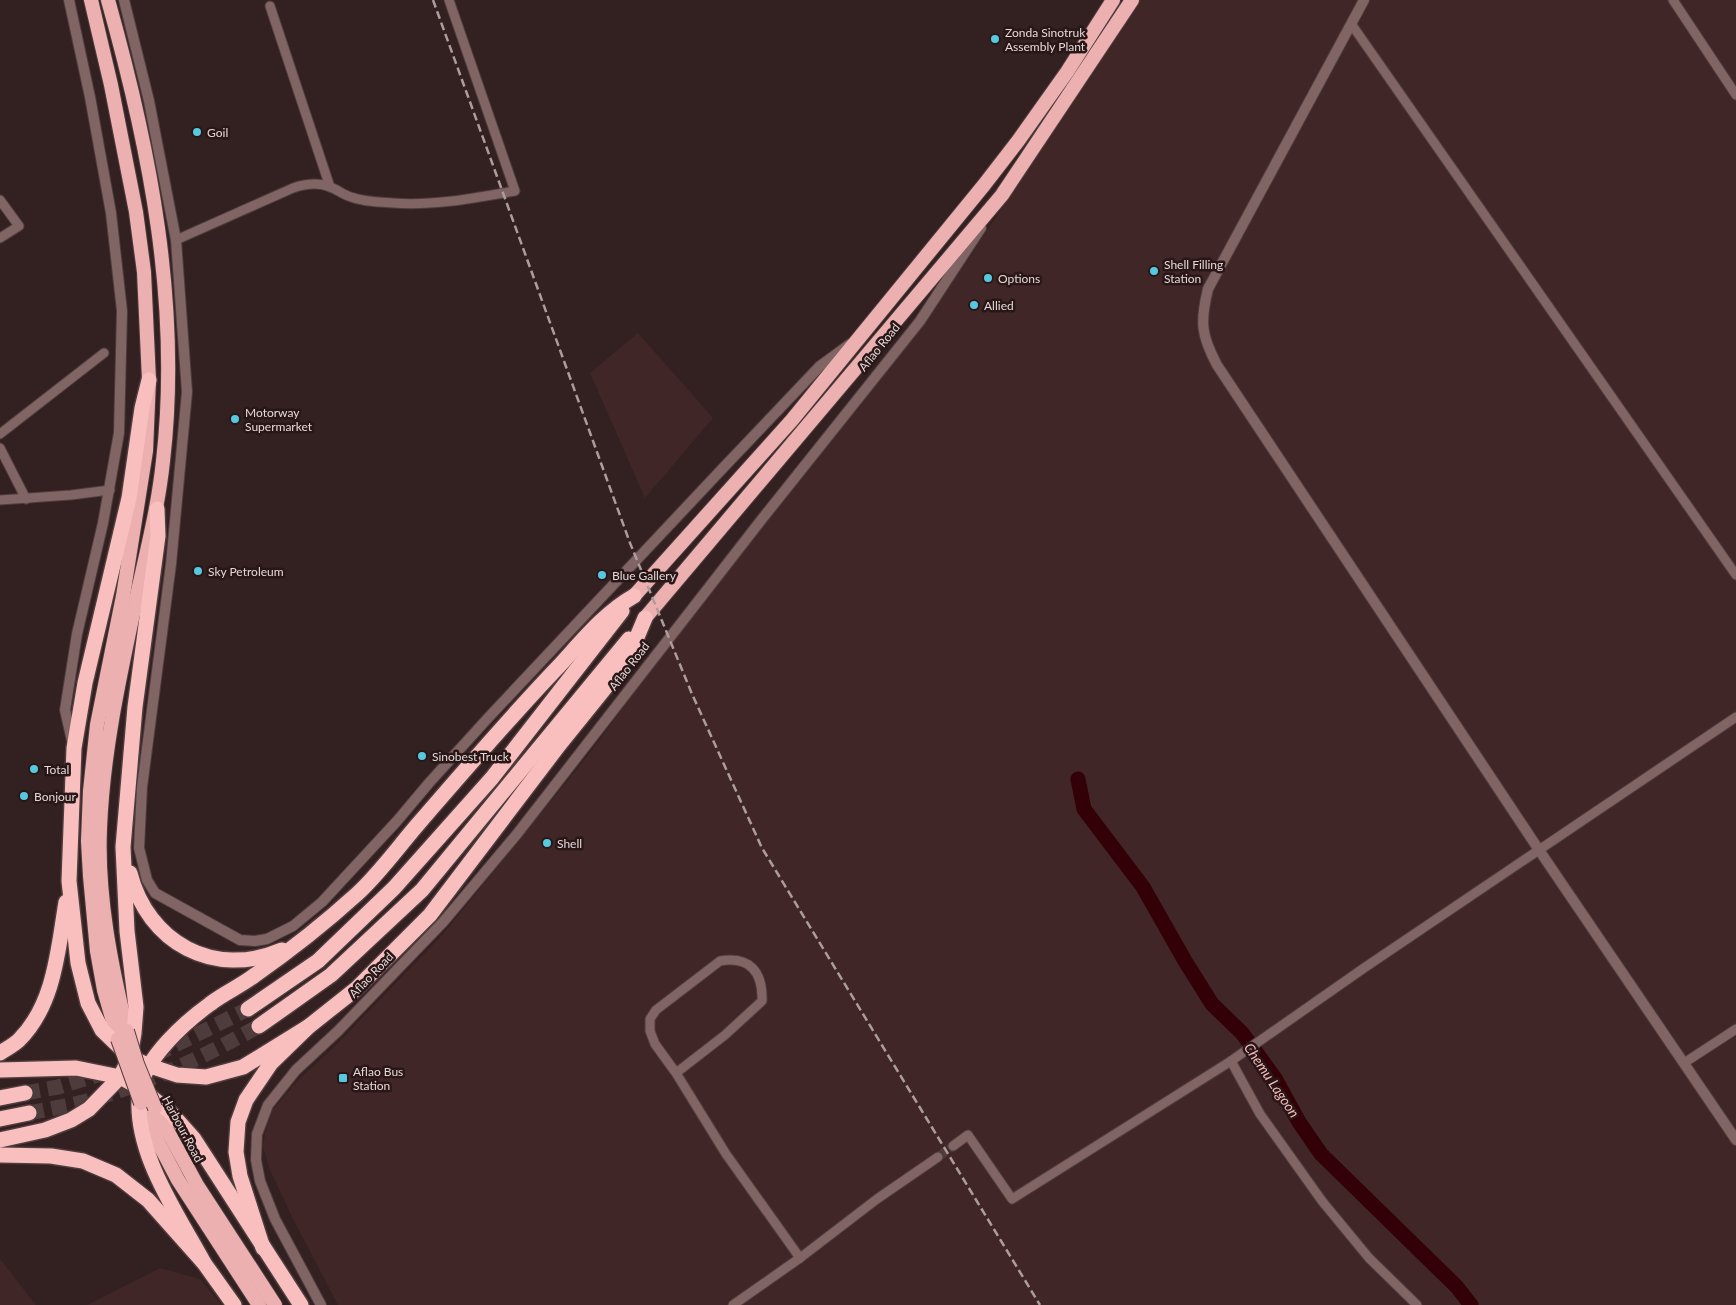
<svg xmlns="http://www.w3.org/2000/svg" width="1736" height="1305" font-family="Lato,sans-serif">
  <rect width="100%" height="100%" fill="#332021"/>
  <g fill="#402626">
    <polygon points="1138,0 1736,0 1736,1305 338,1305 291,1215 270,1170 263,1147 265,1132 272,1111 296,1082 332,1049 443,934 589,754 696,608 909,339 968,259 1091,74"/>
    <polygon points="638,333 713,418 645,498 590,373"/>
    <polygon points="0,1259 36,1305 0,1305"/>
    <polygon points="160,1268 200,1279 222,1305 87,1305"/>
  </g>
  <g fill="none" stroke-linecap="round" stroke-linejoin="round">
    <polyline stroke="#320006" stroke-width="15" points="1078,779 1084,809 1143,887 1185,961 1212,1004 1242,1033 1253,1048 1276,1080 1299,1122 1321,1154 1457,1287 1471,1305"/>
    <polyline stroke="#4e3b3c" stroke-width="9" stroke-dasharray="9 4.5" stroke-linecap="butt" points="938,1157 953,1146"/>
    <g stroke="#4e3b3c" stroke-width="15" stroke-dasharray="15 8" stroke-linecap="butt">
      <polyline points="155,1055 248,1009"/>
      <polyline points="25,1093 58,1087 108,1072"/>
      <path d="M29,1113c25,-5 51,-9 75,-17 55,-18 105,-42 155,-70"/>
    </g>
    <g stroke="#4f3d3e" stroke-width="11">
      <g id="minor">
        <polyline points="1673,0 1736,95"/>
        <polyline points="270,6 330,187"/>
        <polyline points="1352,25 1736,575"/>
        <polyline points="0,200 19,226 0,238"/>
        <path d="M176,240l117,-52c12,-4 25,-6 37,-1 8,3 14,8 21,10 13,5 28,5 42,6 41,3 82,-5 122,-12l-66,-191"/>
        <polyline points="0,434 104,353"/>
        <polyline points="0,448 26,499"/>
        <polyline points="0,500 71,495 110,490"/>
        <polyline points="1231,1061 1260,1114 1322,1201 1369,1258 1417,1305"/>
        <polyline points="1684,1063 1736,1029"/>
        <path d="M676,1073l49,-38 37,-34c1,-29 -12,-45 -42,-40l-64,49 -6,9v12l5,13 21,29 50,81 74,104"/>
        <polyline points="953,1146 968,1135 1012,1199 1231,1061 1364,968 1736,717"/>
        <polyline points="733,1305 800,1258 877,1199 938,1157"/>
      </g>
    </g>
    <g stroke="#4f3d3e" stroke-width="12">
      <g id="tertiary">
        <polyline points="69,0 90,97 111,213 122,311 119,433 103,523 77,634 65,710 72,741"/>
        <polyline points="124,0 149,101 176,240 187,392 171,564 142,787 139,848 147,880 155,893 240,940 255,941 267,939 293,926 322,902 397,821 429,783 487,719 723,468 820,366 850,344"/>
        <path d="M1364,0l-156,289c-8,33 -7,46 9,76l322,485 197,290"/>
        <polyline points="321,1305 275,1219 260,1181 256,1160 257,1134 268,1105 296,1070 338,1031 444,921 517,834 762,519 920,321 981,228"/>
      </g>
    </g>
    <g stroke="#4f3d3e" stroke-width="16">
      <g id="trunk">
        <polyline points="91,0 111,85 136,212 144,272 149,380 146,451 123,596 97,725 90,791 88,841 90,876 97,951 104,990 118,1039"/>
        <path d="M108,0c42,149 73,306 55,461 -5,48 -17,93 -27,139 -16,75 -33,151 -36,228 -3,68 11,137 27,203"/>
        <polyline points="634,596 792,420 984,185 1018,141 1067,72 1113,0"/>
        <polyline points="645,618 1002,195 1132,0"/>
        <polyline points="141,1103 158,1142 178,1180 259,1305"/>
        <polyline points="155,1108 197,1185 275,1305"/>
      </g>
    </g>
    <g stroke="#4f3d3e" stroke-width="18">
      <g id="motorway">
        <polyline points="149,380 142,408 129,498 85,683 74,748 69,881 78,963 88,1003 102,1030 130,1057 150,1066 177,1075 206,1077 243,1067 308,1027"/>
        <path d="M130,873c18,70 84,106 152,77"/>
        <polyline points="248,1009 318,961 394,888 492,778 622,611"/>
        <polyline points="259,1026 331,975 422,890 629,639"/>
        <path d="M0,1053c6,-4 14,-8 19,-13 36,-36 39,-91 47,-138"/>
        <polyline points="0,1070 76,1068 120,1077 140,1088 170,1112 194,1139 301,1305"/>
        <polyline points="0,1098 25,1093"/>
        <polyline points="0,1119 29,1113"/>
        <polyline points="0,1140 45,1130 71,1120 89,1109 120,1077 130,1057 134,1033 136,1007 127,931 123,847 135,707 158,536 157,509"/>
        <polyline points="0,1155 51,1156 83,1161 116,1175 148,1200 204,1263 234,1305"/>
        <polyline points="263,1248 240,1176 236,1152 238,1122 246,1100 271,1063 308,1027 356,989 430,915 559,745 609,683 632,649 645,618"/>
        <path d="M204,1263c-27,-50 -73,-114 -64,-174 5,-31 45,-67 70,-85 14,-11 31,-18 45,-29 36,-25 70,-52 102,-81 22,-20 42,-48 62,-71 46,-53 91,-106 140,-157 23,-25 45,-53 75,-70"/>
      </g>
    </g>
    <use href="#minor" stroke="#816464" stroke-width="9"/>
    <use href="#tertiary" stroke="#816464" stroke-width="10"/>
    <use href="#trunk" stroke="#ecb0b0" stroke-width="14"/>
    <use href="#motorway" stroke="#f9bebe" stroke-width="15"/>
    <polyline stroke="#ac9c9d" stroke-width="2.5" stroke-dasharray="8 4" stroke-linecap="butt" points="433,0 630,543 692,694 762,848 1040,1305"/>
    <g stroke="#4f3d3e" stroke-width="16" stroke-linecap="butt">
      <g id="trunk-bridge">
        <polyline points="127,1031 137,1064 155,1108"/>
        <polyline points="118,1039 141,1103"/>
      </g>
    </g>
    <use href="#trunk-bridge" stroke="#ecb0b0" stroke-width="14"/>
  </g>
  <g fill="#56c9e1" stroke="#291717" stroke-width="2">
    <circle cx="995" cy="39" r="5"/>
    <circle cx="197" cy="132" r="5"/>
    <circle cx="1154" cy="271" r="5"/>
    <circle cx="988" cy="278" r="5"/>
    <circle cx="974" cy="305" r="5"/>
    <circle cx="235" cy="419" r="5"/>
    <circle cx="198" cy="571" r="5"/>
    <circle cx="602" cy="575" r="5"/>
    <circle cx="422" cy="756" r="5"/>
    <circle cx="34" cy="769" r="5"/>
    <circle cx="24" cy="796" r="5"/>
    <circle cx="547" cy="843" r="5"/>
    <rect x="338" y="1073" width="10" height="10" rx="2.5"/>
  </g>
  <g text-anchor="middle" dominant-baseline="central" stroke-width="5" stroke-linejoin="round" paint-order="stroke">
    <g font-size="12" fill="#e5d7d7" stroke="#291717" text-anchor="start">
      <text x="1005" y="32">Zonda Sinotruk<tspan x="1005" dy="14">Assembly Plant</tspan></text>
      <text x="207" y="132">Goil</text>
      <text x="1164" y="264">Shell Filling<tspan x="1164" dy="14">Station</tspan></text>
      <text x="998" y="278">Options</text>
      <text x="984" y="305">Allied</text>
      <text x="245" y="412">Motorway<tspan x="245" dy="14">Supermarket</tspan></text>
      <text x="208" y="571">Sky Petroleum</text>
      <text x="612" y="575">Blue Gallery</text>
      <text x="432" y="756">Sinobest Truck</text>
      <text x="44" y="769">Total</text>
      <text x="34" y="796">Bonjour</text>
      <text x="557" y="843">Shell</text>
      <text x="353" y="1071">Aflao Bus<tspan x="353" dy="14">Station</tspan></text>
    </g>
    <g font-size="12" fill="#e5d7d7" stroke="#291717">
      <text transform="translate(879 347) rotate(-51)">Aflao Road</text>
      <text transform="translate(629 666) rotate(-52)">Aflao Road</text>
      <text transform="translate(371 975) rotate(-46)">Aflao Road</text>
      <text transform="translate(183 1129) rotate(62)">Harbour Road</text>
    </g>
    <g font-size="14" font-style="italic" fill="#f5b9ba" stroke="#291717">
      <text transform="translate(1272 1080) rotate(56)">Chemu Lagoon</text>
    </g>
  </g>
</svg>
